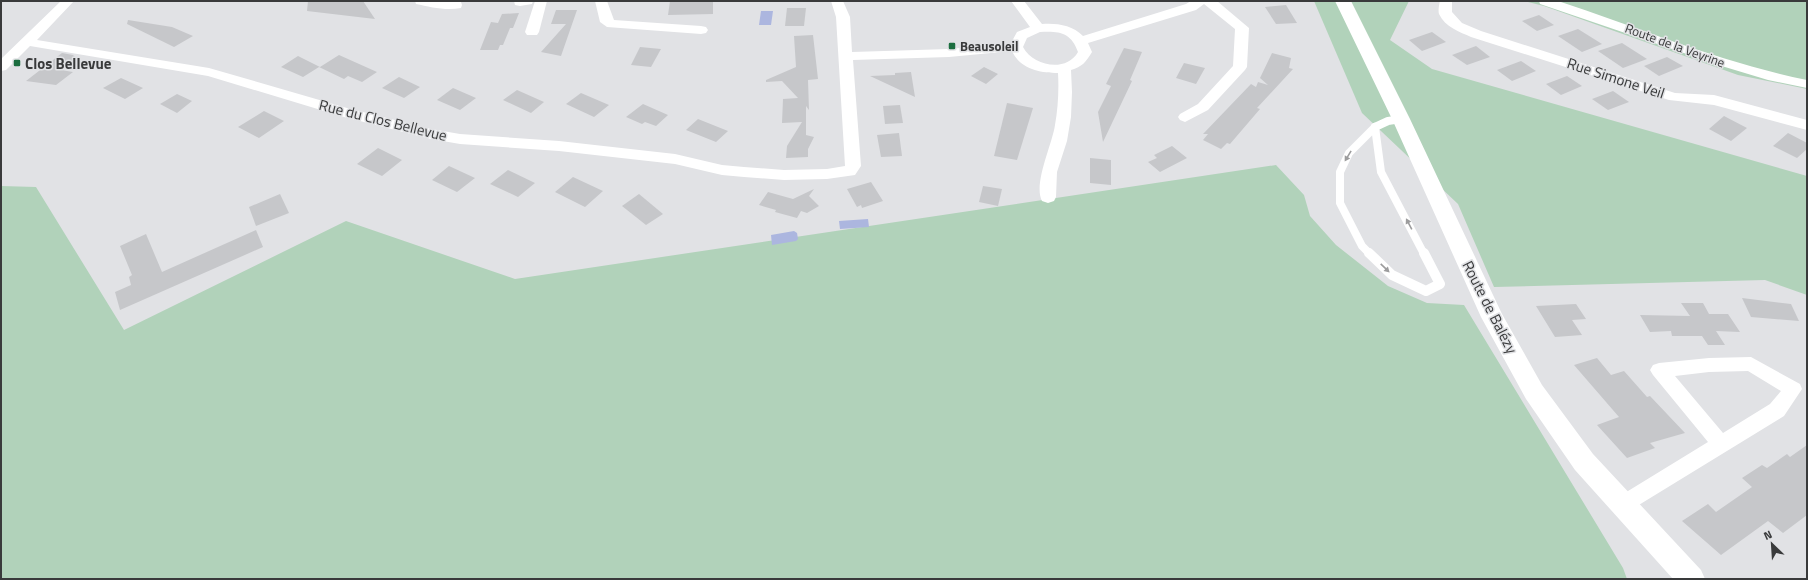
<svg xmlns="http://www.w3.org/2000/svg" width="1808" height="580" font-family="'Titillium Web',sans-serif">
  <rect width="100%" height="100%" fill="#e1e2e5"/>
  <g fill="#b1d2ba">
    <polygon points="1314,1 1409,1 1390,40 1432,69 1807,176 1807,295 1765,280 1494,287 1458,204 1362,113"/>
    <polygon points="1524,1 1807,1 1807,89 1738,75 1544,6"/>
    <polygon points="1276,165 1304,195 1310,216 1336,245 1388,286 1427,303 1464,305 1623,568 1627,579 1,579 1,186 36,187 124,330 346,221 515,279"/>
  </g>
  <g fill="#acb6df">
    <polygon points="761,11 773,11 771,25 759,25"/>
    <polygon points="868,219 869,227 840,229 839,221"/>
    <polygon points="794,231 797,233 798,239 796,241 772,245 771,235"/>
  </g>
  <g fill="#c6c7ca">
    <polygon points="308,1 363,1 375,19 307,11"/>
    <polygon points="670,1 713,1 713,14 668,15"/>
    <polygon points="1286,5 1297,23 1276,24 1265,7"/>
    <polygon points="787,8 806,8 804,26 785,26"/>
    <polygon points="556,10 577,10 561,56 541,52 566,24 551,24"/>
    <polygon points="519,13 513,28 510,28 503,45 500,45 498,50 480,50 491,22 498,23 502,14"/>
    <polygon points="1539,15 1554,25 1537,31 1522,21"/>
    <polygon points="128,20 172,27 193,36 174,47 127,24"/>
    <polygon points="1578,29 1602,44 1582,52 1558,36"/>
    <polygon points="1432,32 1446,42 1422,51 1409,40"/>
    <polygon points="813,35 818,79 808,80 809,110 806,106 806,135 814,137 808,149 808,157 786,158 787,146 802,122 782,123 783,99 798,98 782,81 766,82 766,80 796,67 794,36"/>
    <polygon points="1622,43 1647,59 1623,68 1598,51"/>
    <polygon points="1476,46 1490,57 1467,65 1452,55"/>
    <polygon points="640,47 661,49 651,67 631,65"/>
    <polygon points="1124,48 1142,52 1130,80 1132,81 1103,142 1098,112 1111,86 1106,84"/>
    <polygon points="62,53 73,55 76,58 61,70 73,72 56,85 26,81"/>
    <polygon points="1272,53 1291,58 1289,68 1293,69 1257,108 1260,109 1230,144 1227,143 1221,149 1203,140 1208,134 1203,134 1251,84 1256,87 1258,82 1268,85 1260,78"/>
    <polygon points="339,55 377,72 362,82 348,76 344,79 319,67 303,77 281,67 298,56 320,67"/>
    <polygon points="1667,57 1683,66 1659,76 1644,66"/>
    <polygon points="1521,61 1536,71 1512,81 1497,70"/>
    <polygon points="1184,63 1205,68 1196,84 1176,78"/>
    <polygon points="984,67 998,74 986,84 971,76"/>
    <polygon points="911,72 915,97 870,76 895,75 895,73"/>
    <polygon points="1567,76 1582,86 1561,95 1546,84"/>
    <polygon points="399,77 420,87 404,98 382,88"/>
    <polygon points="121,78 143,88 125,99 103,88"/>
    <polygon points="453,88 476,98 460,110 437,100"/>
    <polygon points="517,90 544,102 531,113 503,100"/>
    <polygon points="1613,91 1629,102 1608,110 1592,99"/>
    <polygon points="581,93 609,105 594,117 566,104"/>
    <polygon points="177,94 192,101 177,113 160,104"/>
    <polygon points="1007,103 1033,108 1017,160 994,156"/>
    <polygon points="643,104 668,115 656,126 645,122 642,124 626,117"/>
    <polygon points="900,105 903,123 885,124 883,106"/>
    <polygon points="264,111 284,121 259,138 238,127"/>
    <polygon points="1724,116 1747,128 1731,141 1709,129"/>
    <polygon points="698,119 728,131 716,142 686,130"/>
    <polygon points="899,133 902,156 881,157 877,135"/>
    <polygon points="1788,133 1807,143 1807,149 1797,158 1773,146"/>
    <polygon points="1172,146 1187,158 1160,172 1148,162 1157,158 1154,155"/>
    <polygon points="378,148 402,160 382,176 357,164"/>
    <polygon points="1090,158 1111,160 1111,185 1090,183"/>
    <polygon points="449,166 475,178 457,192 432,180"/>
    <polygon points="508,170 535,183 518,197 490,184"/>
    <polygon points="573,177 603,191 585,207 555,192"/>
    <polygon points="871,182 883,201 862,208 861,205 857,207 847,189"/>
    <polygon points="983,186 1002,189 998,206 979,202"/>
    <polygon points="814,189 809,196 819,206 807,213 801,211 797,218 775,212 776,210 759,205 768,192 793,199"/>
    <polygon points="280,194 289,213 256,226 249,207"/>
    <polygon points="639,194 663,214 646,225 622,206"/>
    <polygon points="256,230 263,247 120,310 115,292 131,285 129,277 132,275 120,246 146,234 162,272"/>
    <polygon points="1742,298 1791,304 1799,321 1751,317"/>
    <polygon points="1681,303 1703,303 1709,314 1728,314 1740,332 1716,331 1725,345 1708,345 1702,336 1672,336 1671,331 1650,332 1640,315 1690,316"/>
    <polygon points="1576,304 1586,319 1572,320 1582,335 1555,337 1536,306"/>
    <polygon points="1597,358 1611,375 1624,371 1647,397 1650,396 1685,433 1650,443 1655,448 1627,458 1597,425 1619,417 1574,365"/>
    <polygon points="1807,445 1807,515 1783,533 1768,521 1721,555 1682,521 1708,504 1716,512 1752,487 1742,478 1762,465 1767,468 1787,454 1790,457"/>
  </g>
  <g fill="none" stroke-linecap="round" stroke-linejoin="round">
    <g stroke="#fff" stroke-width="8">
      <polyline points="1375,127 1381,172 1424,254"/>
      <polyline points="1375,127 1388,121 1401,119"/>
      <polyline points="1370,254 1362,246 1340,203 1340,172 1349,153 1375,127"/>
    </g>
    <polyline stroke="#fff" stroke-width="10" points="1369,253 1392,275 1426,291 1440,284 1424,253"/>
    <g fill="#fff" fill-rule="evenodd">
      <path d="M61,1h13l-37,39 172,28 138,40 84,21 29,5 99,7 116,13 47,11 22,2 40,3 43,-1 18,-3 -9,-149 -5,-16h12l7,16 2,35 97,-3 62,-6 6,-11 13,-5 -19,-26h13l18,23c15,-1 30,1 41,12l103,-32 5,-3h26l32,27 -2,39 -2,3 -37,40 -23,12 -5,-2 -2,-3 2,-3 18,-10 35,-38 2,-37 -31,-25 -8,6 -108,33 4,9c-6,10 -10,15 -21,18l1,22 -1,25 -4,24 -10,31 -1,25 -2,4 -6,2 -6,-2c-9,-17 10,-56 13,-76 3,-17 4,-35 3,-52 -18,0 -38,-4 -46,-22l-63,6 -96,3 8,106 -6,9 -28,4 -43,1 -40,-3 -22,-2 -47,-11 -116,-13 -99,-7 -29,-5 -87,-22 -136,-41 -178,-30 -24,24 -5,1v-12zM1040,32c19,-1 31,0 38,20 -12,21 -45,14 -55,-5l4,-9z"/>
      <path d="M415,1h41l5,1 1,3 -1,3c-15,3 -31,-1 -45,-4z"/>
      <polygon points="514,1 533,1 532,4 520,6 515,5"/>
      <polygon points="535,1 547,1 539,32 537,35 527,35 525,32"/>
      <polygon points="595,1 607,1 614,20 701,26 706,27 708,30 706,33 701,34 607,27 600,22"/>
      <path d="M1440,1h12v11l10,11 19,8 194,62 39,2 93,25v10l-93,-25 -45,-5 -198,-63c-11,-5 -26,-10 -32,-23 -1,-3 0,-9 1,-13z"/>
      <path d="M1539,1h19c82,27 164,62 249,79v8l-39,-8 -43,-13 -185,-63z"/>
      <path d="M1751,357l49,27 2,5 -18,27 -155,95 -7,3 -7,-3 -3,-6 3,-6 93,-57 -55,-67 -3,-5 3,-5 6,-2 50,-5zM1748,371l33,20 -11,13 -47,29 -48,-57 34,-4z"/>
    </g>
    <polygon fill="#fff" fill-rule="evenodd" points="1335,1 1351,1 1410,119 1502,314 1542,385 1593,454 1701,570 1705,579 1673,579 1575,470 1526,399 1481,317 1392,119"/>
  </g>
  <defs><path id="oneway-solid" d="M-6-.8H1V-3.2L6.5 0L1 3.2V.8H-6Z"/></defs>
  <g fill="#9c9c9d">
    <use href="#oneway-solid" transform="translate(1348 156) rotate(121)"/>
    <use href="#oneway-solid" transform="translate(1409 224) rotate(-118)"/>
    <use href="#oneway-solid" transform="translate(1385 268) rotate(44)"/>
  </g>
  <g fill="#1c6e40" stroke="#e1e2e5" stroke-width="1.5">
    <rect x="948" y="42" width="8" height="8" rx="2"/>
    <rect x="13" y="59" width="8" height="8" rx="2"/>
  </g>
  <g text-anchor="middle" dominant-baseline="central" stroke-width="3" stroke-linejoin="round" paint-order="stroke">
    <g font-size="13" fill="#393a3b" stroke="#e1e2e5">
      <text transform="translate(1675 45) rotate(20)">Route de la Veyrine</text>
    </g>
    <g font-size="13" font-weight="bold" fill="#393a3b" stroke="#e1e2e5" text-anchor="start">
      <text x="960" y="46">Beausoleil</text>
    </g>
    <g font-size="15" font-weight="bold" fill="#393a3b" stroke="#e1e2e5" text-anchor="start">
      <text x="25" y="63">Clos Bellevue</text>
    </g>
    <g font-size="15" fill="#393a3b" stroke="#e1e2e5">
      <text transform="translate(1616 78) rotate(18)">Rue Simone Veil</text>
      <text transform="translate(383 120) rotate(14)">Rue du Clos Bellevue</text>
      <text transform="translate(1490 307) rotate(63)">Route de Balézy</text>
    </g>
  </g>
  <rect width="1808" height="580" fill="none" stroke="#393a3b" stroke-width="4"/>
  <g transform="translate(1772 544) rotate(335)" stroke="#e1e2e5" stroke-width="3" paint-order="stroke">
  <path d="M0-3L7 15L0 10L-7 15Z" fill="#393a3b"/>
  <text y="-6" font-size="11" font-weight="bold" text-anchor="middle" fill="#393a3b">N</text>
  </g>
</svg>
